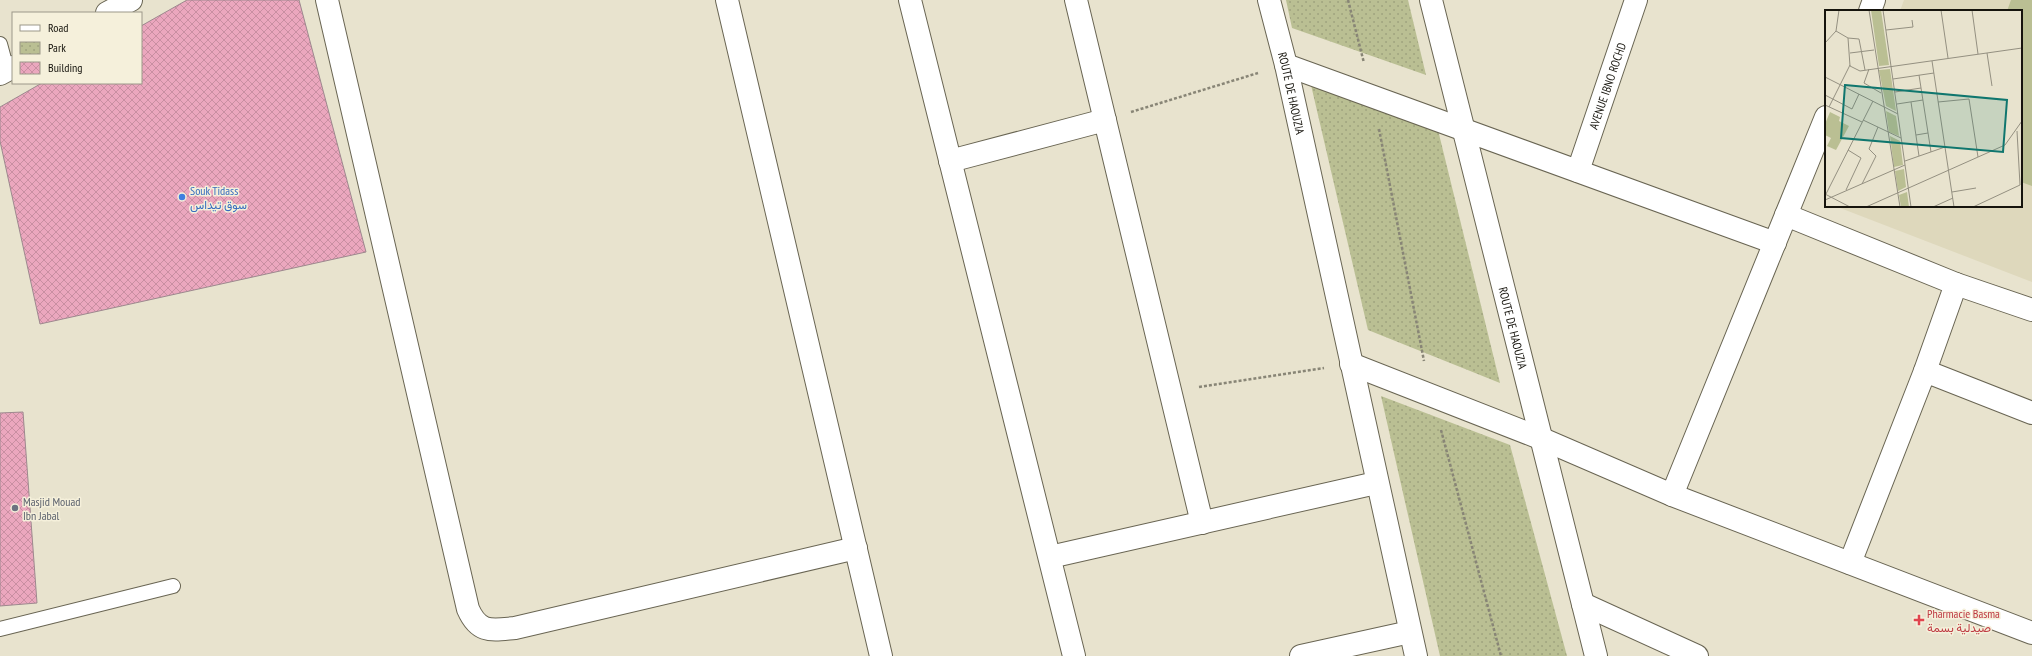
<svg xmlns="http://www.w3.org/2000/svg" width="2032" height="656" font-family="'PT Sans Narrow',Vazirmatn,sans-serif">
  <defs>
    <pattern id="park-dots" width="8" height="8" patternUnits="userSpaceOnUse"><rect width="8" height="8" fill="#babf93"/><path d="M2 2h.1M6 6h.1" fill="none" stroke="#9fa37e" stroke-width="1.8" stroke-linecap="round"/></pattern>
    <pattern id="building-cross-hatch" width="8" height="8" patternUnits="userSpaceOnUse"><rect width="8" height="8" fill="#eba7be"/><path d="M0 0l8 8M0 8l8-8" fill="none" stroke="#c98fa2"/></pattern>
  </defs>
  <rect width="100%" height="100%" fill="#e8e3ce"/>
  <polygon fill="#ded8bc" points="1904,0 2032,0 2032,282 1835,206 2021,206 2021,11 1900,11"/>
  <polygon fill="#babf93" points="2011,0 2032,0 2032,186 2021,182 2021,11 2007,11"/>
  <g fill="url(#park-dots)">
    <polygon points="1286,0 1408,0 1426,75 1292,28"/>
    <polygon points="1311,85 1438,130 1500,383 1368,330"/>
    <polygon points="1381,396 1510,445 1567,656 1440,656"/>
  </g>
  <g fill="url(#building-cross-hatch)" stroke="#9d888e">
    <polygon points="187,0 299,0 366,252 40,324 0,141 0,107 42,83 141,83 141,26"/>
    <polygon points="23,412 37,603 0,606 0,413"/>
  </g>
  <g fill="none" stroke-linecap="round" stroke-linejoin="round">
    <g stroke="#696553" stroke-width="16">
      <g id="lane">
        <polyline points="0,44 7,70"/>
        <polyline points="0,629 173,586"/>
      </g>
    </g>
    <g stroke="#696553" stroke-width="24">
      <g id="street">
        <path d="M327,0l141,609c11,25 24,21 47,19l341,-80"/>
        <polyline points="727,0 881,656"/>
        <polyline points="910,0 1074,656"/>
        <polyline points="1076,0 1202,523"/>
        <polyline points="1870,11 1874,0"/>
        <polyline points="1286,65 1775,243"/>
        <polyline points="950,161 1105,120"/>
        <path id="s1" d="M1578,171l58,-171"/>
        <polyline points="1786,215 1956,284 2032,310"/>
        <polyline points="1351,364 1540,438 1672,495 2032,633"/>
        <polyline points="1925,371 1956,284"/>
        <polyline points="1672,495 1826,117"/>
        <polyline points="1050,557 1376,483"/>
        <polyline points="1850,563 1925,371 2032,413"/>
        <polyline points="1583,604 1697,656"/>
        <polyline points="1301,656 1410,632"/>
      </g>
    </g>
    <g stroke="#696553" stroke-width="24">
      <g id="secondary">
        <path id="s2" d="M1269,0l17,65 130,591"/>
        <path id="s3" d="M1431,0l165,656"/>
        <polyline points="107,13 131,0"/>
        <polyline points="0,74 13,67"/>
      </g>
    </g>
    <g stroke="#888576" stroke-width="2.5" stroke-dasharray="3 2" stroke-linecap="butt">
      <polyline points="1348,0 1364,63"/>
      <polyline points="1131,112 1258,73"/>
      <polyline points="1379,129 1424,361"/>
      <polyline points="1199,387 1324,368"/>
      <polyline points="1441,430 1501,656"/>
    </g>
    <use href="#lane" stroke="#fff" stroke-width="14"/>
    <use href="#street" stroke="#fff" stroke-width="22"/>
    <use href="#secondary" stroke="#fff" stroke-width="22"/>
  </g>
  <circle fill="#3f7fe0" stroke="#f5f0db" stroke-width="1.5" cx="182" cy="197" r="4"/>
  <circle fill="#6b7280" stroke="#f5f0db" stroke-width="1.5" cx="15" cy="508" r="4"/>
  <path fill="#e0444e" stroke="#f5f0db" stroke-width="1.5" d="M1917 614h4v4h4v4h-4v4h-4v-4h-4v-4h4z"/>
  <g text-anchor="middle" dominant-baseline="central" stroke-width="3" stroke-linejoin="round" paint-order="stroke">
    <g font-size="12" fill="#16140d" stroke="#f5f0db">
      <text stroke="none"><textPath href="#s1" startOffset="90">AVENUE IBNO ROCHD</textPath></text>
      <text stroke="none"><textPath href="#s2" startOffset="96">ROUTE DE HAOUZIA</textPath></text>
      <text stroke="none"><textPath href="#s3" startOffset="338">ROUTE DE HAOUZIA</textPath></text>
    </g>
    <g font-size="12" fill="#366cbe" stroke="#f5f0db" text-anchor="start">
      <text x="190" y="190">Souk Tidass<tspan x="190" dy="14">سوق تيداس</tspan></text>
    </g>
    <g font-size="12" fill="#5b616d" stroke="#f5f0db" text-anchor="start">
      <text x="23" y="501">Masjid Mouad<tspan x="23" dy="14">Ibn Jabal</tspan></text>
    </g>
    <g font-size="12" fill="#be3a42" stroke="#f5f0db" text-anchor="start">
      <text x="1927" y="613">Pharmacie Basma<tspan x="1927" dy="14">صيدلية بسمة</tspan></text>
    </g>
  </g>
  <g transform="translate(1825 10)">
    <rect width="197" height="197" fill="#e8e3ce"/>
    <path d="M5,102l10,5 -1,4 10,5 -13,24 -9,-4 4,-8 -6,-3v-11z" fill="#babf93"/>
    <path d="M46,0h10l8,55 -10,1zM65,59l6,42 -10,-5 -7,-36zM61,101l10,5 3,20 -10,-4zM65,126l10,5 3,24 -9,2zM79,159l2,18 -8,4 -3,-20zM82,182l2,15h-8l-2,-12z" fill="#babf93"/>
    <path fill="none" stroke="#949081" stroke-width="1" d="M44,0l31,197M58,0l28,197M116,0l7,48M147,0l6,44M61,20l27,-3 -1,-7M11,21l12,7 11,1 6,31M23,28l2,28 10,5 162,-23M0,33l11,-12 3,-21M25,43l24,-3M162,43l5,33M107,51l22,146M44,59l-5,14 17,10M94,65l12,77M0,67l73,37M68,69l41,-6M70,82l26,-4M0,85l27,14 7,-15M86,92l8,54M113,92l31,-3 9,58M72,94l26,-4M0,95l37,17M4,97l21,-42M38,110l38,18M91,125l12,-2M80,151l40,-14M37,174l14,-28 -7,-7 9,-22M21,180l15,-32 -13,-8M127,182l24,-4M0,184l25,13M1,184l47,-93M0,190l80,-35M41,197l139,-62 17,-24M108,197l20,-9M148,197l47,-22 -3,-54"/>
    <path fill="#0f766e" fill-opacity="0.15" stroke="#0f766e" stroke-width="2" d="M20,75l162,15 -4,52 -162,-14z"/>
    <rect width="197" height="197" fill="none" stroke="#16140d" stroke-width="2"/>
  </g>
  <rect x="12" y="12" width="130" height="72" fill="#f5f0db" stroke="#9c9889"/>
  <rect x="20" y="25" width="20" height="6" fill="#ffffff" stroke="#9c9889"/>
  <text x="48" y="32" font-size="12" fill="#16140d">Road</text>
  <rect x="20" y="42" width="20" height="12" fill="url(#park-dots)" stroke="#9c9889"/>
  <text x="48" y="52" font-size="12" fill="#16140d">Park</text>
  <rect x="20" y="62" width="20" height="12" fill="url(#building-cross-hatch)" stroke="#9c9889"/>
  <text x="48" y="72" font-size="12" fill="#16140d">Building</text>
</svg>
